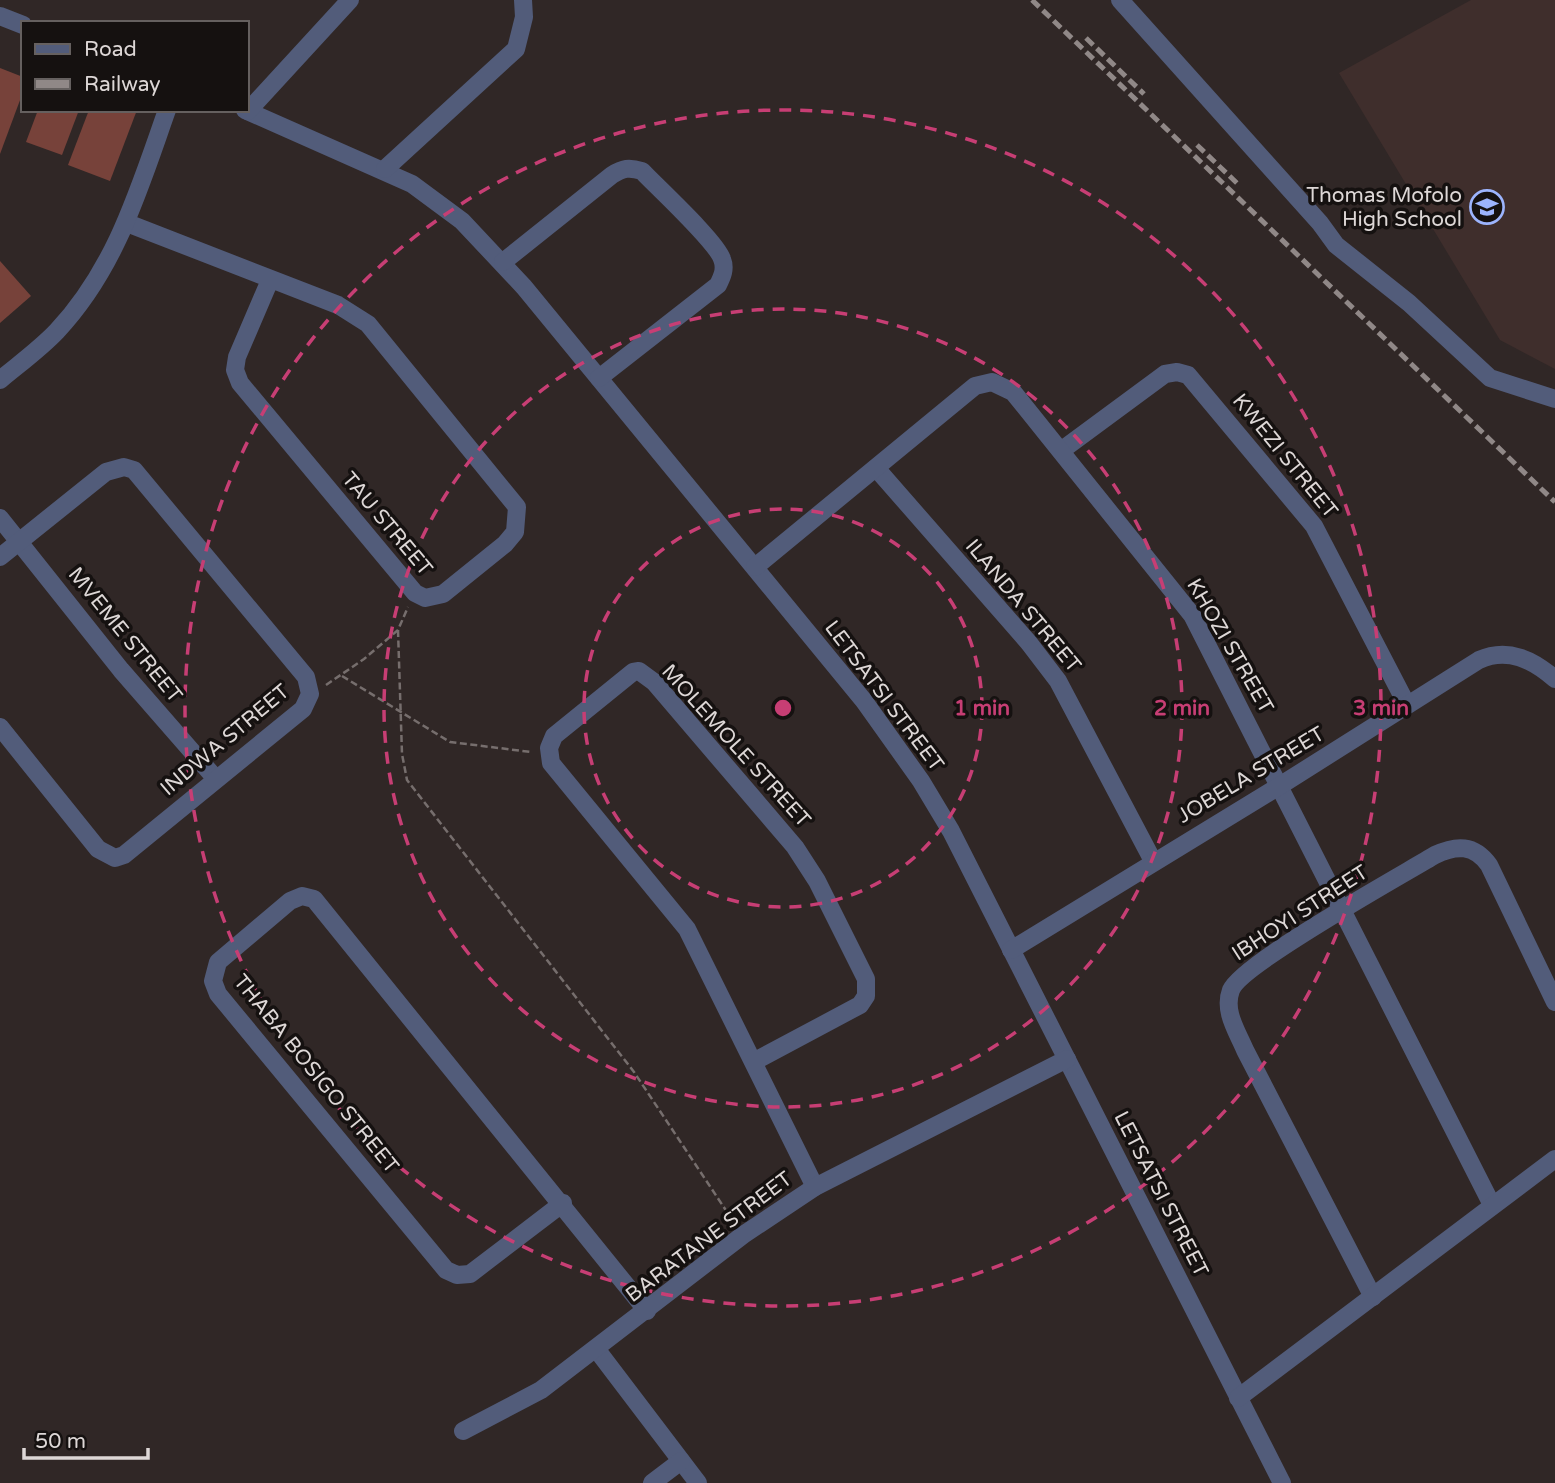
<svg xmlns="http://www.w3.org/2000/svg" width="1555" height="1483" font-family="'Varela Round',sans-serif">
  <rect width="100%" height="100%" fill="#302726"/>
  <polygon fill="#3f2e2c" points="1471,0 1555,0 1555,369 1500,340 1339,73"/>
  <g fill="#77423a">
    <polygon points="0,68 23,77 23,92 0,154"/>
    <polygon points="38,110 79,110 62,155 26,142"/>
    <polygon points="89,110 137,110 110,181 68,165"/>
    <polygon points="0,261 31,296 0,323"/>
  </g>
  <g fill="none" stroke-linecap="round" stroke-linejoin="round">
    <g stroke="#766e6d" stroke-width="2.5" stroke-dasharray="7 3.5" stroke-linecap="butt">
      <polyline points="398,630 402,754 407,780 634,1072 733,1221"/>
      <polyline points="342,676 450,742 531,752"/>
      <polyline points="326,685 364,659 398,630 408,607"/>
    </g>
    <g stroke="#525c7a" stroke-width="18">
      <polyline points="1120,0 1320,223 1336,245 1409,303 1490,378 1555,399"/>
      <polyline points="0,16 23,25"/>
      <polyline points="245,110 412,184 462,221 524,287 864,701 921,781 951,831 1282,1483"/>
      <polyline points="248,111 350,0"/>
      <polyline points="385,169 516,49 524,17 523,0"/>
      <polyline points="127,223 338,305 368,324 517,507 515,532 505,544 443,594 425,598 415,593 240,383 235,370 237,357 270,280"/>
      <path d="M503,262l109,-87c11,-7 17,-8 30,-4 16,17 74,70 80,88 4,10 0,18 -4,26l-119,93"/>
      <path d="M0,380c19,-16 40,-31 57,-49 59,-63 82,-142 110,-221"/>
      <polyline points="1062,450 1165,374 1177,372 1188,375 1314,526 1407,705"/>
      <polyline points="876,468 1029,643 1058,681 1153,861"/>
      <polyline points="0,518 121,670 216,779"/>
      <polyline points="0,557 106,472 124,467 134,470 306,677 310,694 303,709 124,855 115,858 98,849 0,727"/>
      <polyline points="755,567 975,386 992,382 1013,392 1192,615 1492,1205"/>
      <path d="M1011,950l270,-165 198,-125c29,-13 54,0 76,19"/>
      <polyline points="755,1061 860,1005 866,996 866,979 817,881 795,847 654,682 639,671 633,672 554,736 549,748 551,763 687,929 815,1187"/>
      <polyline points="563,1203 470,1274 457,1275 446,1270 218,994 213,981 218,962 290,901 302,896 314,899 647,1311"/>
      <path d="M1373,1297l-128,-247c-8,-19 -22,-39 -14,-60 10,-26 171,-115 204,-135 21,-10 39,-11 54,10l66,137"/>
      <polyline points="597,1350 698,1483"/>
      <polyline points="1238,1398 1555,1159"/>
      <polyline points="463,1431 541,1390 743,1235 815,1187 1067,1059"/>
      <polyline points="652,1483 681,1461"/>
    </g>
    <g stroke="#908887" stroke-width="5" stroke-dasharray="10 5" stroke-linecap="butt">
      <polyline points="1032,0 1555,502"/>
      <polyline points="1086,38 1144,94"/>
      <polyline points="1197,145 1240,186"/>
    </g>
  </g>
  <g fill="none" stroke="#c73e74" stroke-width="3.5" stroke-dasharray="12 9">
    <circle cx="783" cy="708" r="199"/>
    <circle cx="783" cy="708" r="399"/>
    <circle cx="783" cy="708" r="598"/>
  </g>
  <defs>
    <g id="school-ring" transform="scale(1.75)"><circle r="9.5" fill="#151110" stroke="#9cb4fd" stroke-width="1.5"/><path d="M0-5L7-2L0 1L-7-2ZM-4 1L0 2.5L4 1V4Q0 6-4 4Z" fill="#9cb4fd"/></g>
  </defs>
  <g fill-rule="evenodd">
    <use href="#school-ring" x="1487" y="207"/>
  </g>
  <g text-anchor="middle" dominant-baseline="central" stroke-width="7" stroke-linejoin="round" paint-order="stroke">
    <g font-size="21" fill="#ddd7d6" stroke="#151110" text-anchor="end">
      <text x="1462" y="195">Thomas Mofolo<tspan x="1462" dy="24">High School</tspan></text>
    </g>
    <g font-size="21" fill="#ddd7d6" stroke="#151110">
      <text transform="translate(1285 456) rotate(51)">KWEZI STREET</text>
      <text transform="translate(387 524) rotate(50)">TAU STREET</text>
      <text transform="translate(1023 606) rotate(50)">ILANDA STREET</text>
      <text transform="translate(125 635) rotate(51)">MVEME STREET</text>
      <text transform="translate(1230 646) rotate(60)">KHOZI STREET</text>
      <text transform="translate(884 696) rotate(53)">LETSATSI STREET</text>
      <text transform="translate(225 740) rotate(-40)">INDWA STREET</text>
      <text transform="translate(736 746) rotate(48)">MOLEMOLE STREET</text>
      <text transform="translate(1251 775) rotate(-31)">JOBELA STREET</text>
      <text transform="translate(1300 913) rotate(-33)">IBHOYI STREET</text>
      <text transform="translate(316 1074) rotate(51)">THABA BOSIGO STREET</text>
      <text transform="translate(1161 1194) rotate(63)">LETSATSI STREET</text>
      <text transform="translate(709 1237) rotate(-37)">BARATANE STREET</text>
    </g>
  </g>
  <circle cx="783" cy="708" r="10" fill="#c73e74" stroke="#151110" stroke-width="3.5"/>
  <g font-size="21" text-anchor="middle" font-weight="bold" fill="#c73e74" stroke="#151110" stroke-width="7" stroke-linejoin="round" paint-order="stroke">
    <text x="982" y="715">1 min</text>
    <text x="1182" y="715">2 min</text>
    <text x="1381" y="715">3 min</text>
  </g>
  <rect x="21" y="21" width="228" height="91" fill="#151110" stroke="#65605f" stroke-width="2"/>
  <rect x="35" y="44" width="35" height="10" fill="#525c7a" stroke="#65605f" stroke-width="2"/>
  <text x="84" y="56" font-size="21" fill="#ddd7d6">Road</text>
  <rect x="35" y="79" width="35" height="10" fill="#908887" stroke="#65605f" stroke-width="2"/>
  <text x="84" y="91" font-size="21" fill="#ddd7d6">Railway</text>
  <path d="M24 1448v10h124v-10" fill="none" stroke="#ddd7d6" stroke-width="3.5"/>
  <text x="35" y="1448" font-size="21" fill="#ddd7d6" stroke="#151110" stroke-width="5" paint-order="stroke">50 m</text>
</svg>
